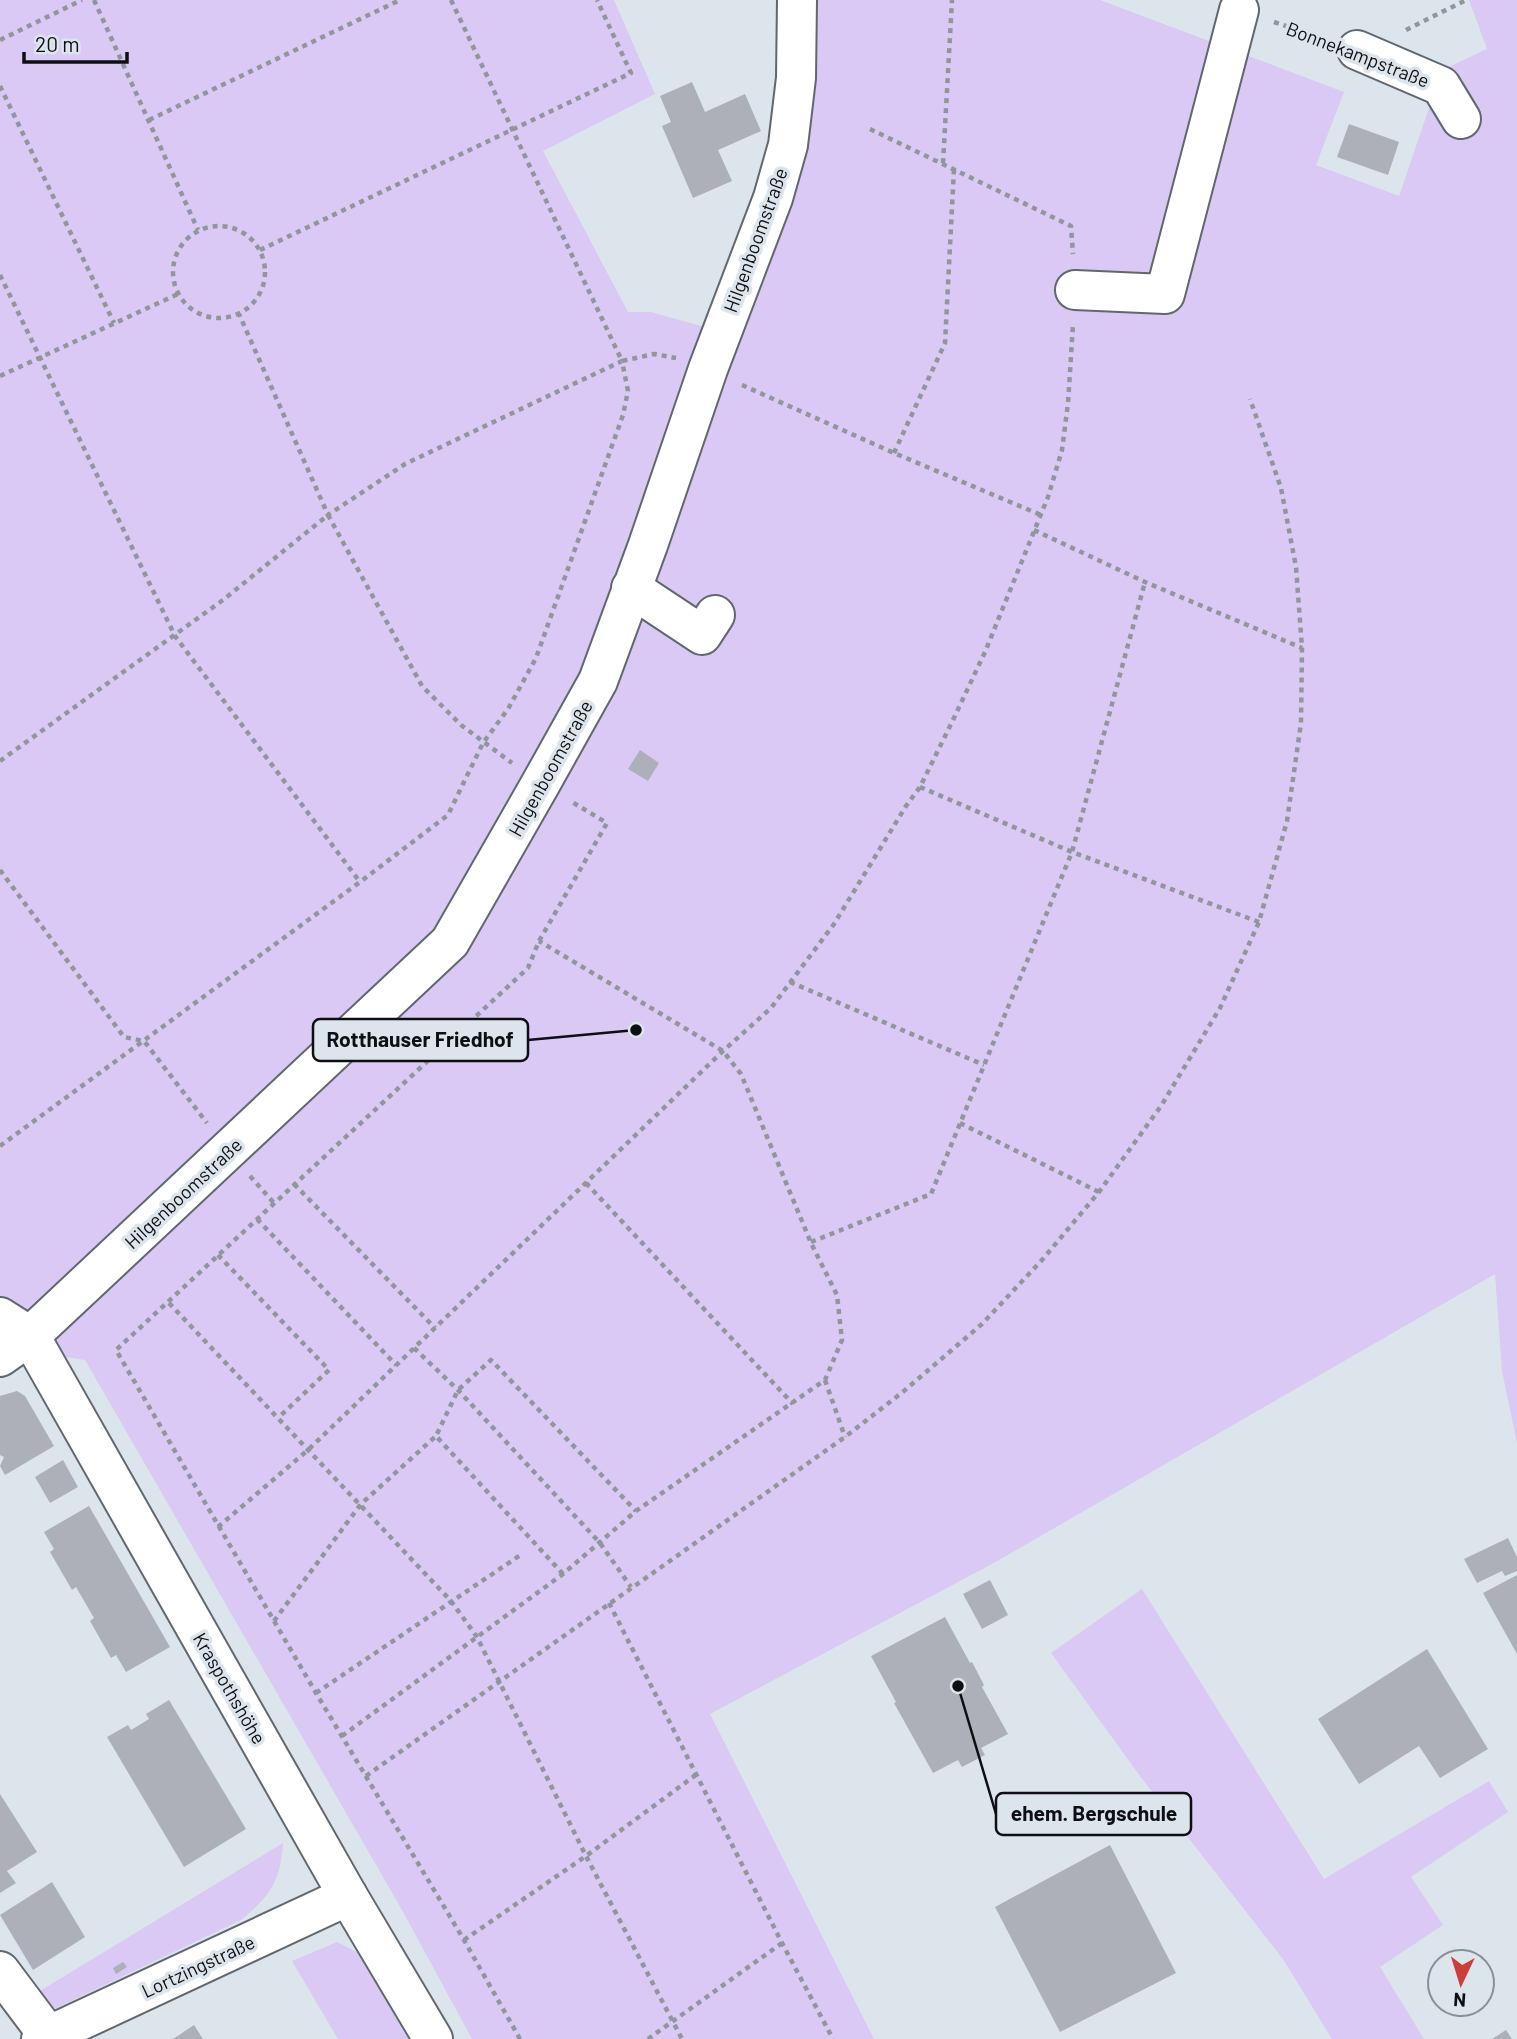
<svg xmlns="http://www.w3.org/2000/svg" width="1517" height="2039" font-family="Barlow,sans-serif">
  <rect width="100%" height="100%" fill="#dde5ec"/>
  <g fill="#d9c9f4">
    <polygon points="0,0 614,0 655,94 543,151 628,312 651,312 726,333 804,0 1100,0 1344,92 1316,165 1399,196 1442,70 1487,49 1469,0 1517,0 1517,1443 1502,1371 1495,1274 992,1564 710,1714 874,2039 472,2039 402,1910 85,1360 0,1347"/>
    <polygon points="1142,1589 1324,1879 1489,1781 1508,1812 1411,1877 1443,1925 1380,1967 1424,2039 1332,2039 1283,1959 1140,1776 1051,1653"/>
    <path d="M283,1843c-3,39 -12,52 -42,77l-193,92 -13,-18z"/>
    <polygon points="337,1942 359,1953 408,2039 338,2039 292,1961"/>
  </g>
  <g fill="#adb0b9">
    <polygon points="692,82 705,112 745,94 761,131 718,150 732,181 693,198 662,126 671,122 660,96"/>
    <polygon points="1349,124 1399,142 1388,175 1337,157"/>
    <polygon points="640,750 659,763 648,781 628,769"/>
    <polygon points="17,1391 25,1396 54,1446 5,1475 0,1466 4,1457 0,1455 0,1396"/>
    <polygon points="63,1460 78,1487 50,1503 35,1477"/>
    <polygon points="89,1506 170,1647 126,1672 116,1655 111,1658 90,1621 94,1618 76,1587 72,1590 50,1552 54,1549 44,1532"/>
    <polygon points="1508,1538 1517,1557 1517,1571 1505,1576 1502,1571 1477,1583 1464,1559"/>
    <polygon points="1517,1575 1517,1654 1483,1593"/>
    <polygon points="990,1580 1008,1615 982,1629 963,1594"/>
    <polygon points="945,1617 970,1663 972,1662 984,1685 982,1687 1008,1734 981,1748 985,1755 962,1767 958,1760 933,1773 894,1703 896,1702 871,1656"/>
    <polygon points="1427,1649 1488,1749 1440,1778 1419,1746 1359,1784 1318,1719"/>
    <polygon points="169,1700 246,1829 184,1867 107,1737 128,1725 131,1730 149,1719 146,1714"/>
    <polygon points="0,1794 37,1852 7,1871 16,1883 0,1893"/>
    <polygon points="1110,1845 1176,1973 1060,2032 995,1907"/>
    <polygon points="52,1882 85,1937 33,1970 0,1915"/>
    <polygon points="123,1962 127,1967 116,1974 113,1968"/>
    <polygon points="194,2025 203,2039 173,2039"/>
    <polygon points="1506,2030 1512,2039 1492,2039"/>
  </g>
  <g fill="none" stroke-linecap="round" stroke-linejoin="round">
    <g stroke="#60676d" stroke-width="42">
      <g id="minor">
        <polyline points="1357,50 1441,86 1461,119"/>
        <polyline points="1075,290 1165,294 1239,10"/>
        <polyline points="631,588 702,635 715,615"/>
        <polyline points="0,1317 30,1336 348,1896 433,2039"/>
        <polyline points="0,1357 30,1336 450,942 541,783 598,681 648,545 708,369 773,198 788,145 796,78 797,0"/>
        <polyline points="0,1971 51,2039"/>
        <polyline points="41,2039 348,1896"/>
      </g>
    </g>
    <g stroke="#90969b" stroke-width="4.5" stroke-dasharray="5 5" stroke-linecap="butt">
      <polyline points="94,0 198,230"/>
      <polyline points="451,0 622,361 654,354 676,358"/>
      <polyline points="1274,22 1325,39"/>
      <polyline points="1406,30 1466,0"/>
      <polyline points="0,40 82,0"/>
      <polyline points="0,86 114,323"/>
      <polyline points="149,120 400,0"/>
      <polyline points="870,129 1071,226 1073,254"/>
      <polyline points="943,163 952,0"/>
      <circle cx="219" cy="272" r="46"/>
      <polyline points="260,250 631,73 597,0"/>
      <polyline points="0,275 175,636 360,882"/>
      <polyline points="0,376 178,294"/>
      <polyline points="742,385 894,453 1041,515"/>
      <polyline points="894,453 945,343 954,169"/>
      <polyline points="1034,530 1145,582 1302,648"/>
      <polyline points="0,761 223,600 328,515 422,686 461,725 512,763"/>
      <polyline points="920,787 1072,852 1259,922"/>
      <polyline points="0,870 124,1037 144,1041 207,1123"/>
      <polyline points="790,982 984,1065"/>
      <polyline points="960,1123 1099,1192"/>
      <polyline points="0,1146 360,882 448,815 483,743 508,709 536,658 623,415 628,391 622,361 405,464 328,515 239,314"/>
      <polyline points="250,1176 274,1203"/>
      <polyline points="586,1183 793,1404"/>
      <polyline points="294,1184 435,1328"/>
      <polyline points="257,1219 396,1365"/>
      <polyline points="811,1242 931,1194 1072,852 1145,582"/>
      <polyline points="218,1255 329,1370 278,1418"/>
      <polyline points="169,1303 451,1601 477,1637 586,1856 682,2039"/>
      <polyline points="414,1348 458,1390 600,1543 631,1587"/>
      <polyline points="825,1380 845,1437"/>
      <polyline points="218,1527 308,1450 723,1051 771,1008 834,924 906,806 920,787 953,720 985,652 1048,497 1062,450 1068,403 1073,325"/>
      <polyline points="563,1574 436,1436 458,1390 491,1360 636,1511"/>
      <polyline points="609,1603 782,1943 833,2039"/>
      <polyline points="274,1621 361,1504 436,1436"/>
      <polyline points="316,1693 522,1554"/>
      <polyline points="342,1736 563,1574 636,1511 825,1380 842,1340 837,1295 811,1243 741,1074 723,1051 539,941"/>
      <polyline points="366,1776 845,1437 904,1391 982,1324 1042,1260 1099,1192 1161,1106 1220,1008 1259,922 1287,821 1301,723 1302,648 1296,567 1281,488 1250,399"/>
      <polyline points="464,1940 586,1856 697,1774"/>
      <polyline points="520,2039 464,1940 316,1693 116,1350 528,968 539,941 607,823 572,802"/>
      <polyline points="648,2039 782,1943"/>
    </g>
    <use href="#minor" stroke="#fff" stroke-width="38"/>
  </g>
  <g text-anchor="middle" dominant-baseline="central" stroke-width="7" stroke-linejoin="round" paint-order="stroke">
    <g font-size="19" fill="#0d0f12" stroke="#dde5ec">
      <text transform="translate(1358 54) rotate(21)">Bonnekampstraße</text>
      <text transform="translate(755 240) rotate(-70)">Hilgenboomstraße</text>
      <text transform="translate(550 768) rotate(-61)">Hilgenboomstraße</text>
      <text transform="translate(183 1193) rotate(-43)">Hilgenboomstraße</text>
      <text transform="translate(230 1688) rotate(60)">Kraspothshöhe</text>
      <text transform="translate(198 1966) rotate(-25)">Lortzingstraße</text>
    </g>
  </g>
  <path fill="none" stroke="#0d0f12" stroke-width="2.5" d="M636 1030L528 1040M958 1686L996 1814"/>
  <g fill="#0d0f12" stroke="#dde5ec" stroke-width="2.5">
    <circle cx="636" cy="1030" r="7"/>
    <circle cx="958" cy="1686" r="7"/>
  </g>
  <g fill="#dde5ec" stroke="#0d0f12" stroke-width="2.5">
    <rect x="313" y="1019" width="215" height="42" rx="7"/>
    <rect x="996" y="1793" width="195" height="42" rx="7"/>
  </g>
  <g font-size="21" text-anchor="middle" font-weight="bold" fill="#0d0f12">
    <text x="420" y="1047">Rotthauser Friedhof</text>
    <text x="1094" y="1821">ehem. Bergschule</text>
  </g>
  <g transform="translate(1461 1983) rotate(184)"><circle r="33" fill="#dde5ec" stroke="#8a8f95" stroke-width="2"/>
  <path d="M0-5L12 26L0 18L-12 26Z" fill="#cc3e39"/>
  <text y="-10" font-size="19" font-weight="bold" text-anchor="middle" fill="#0d0f12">N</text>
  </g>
  <path d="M24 52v10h103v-10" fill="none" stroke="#0d0f12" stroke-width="3.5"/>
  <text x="35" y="52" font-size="21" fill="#0d0f12" stroke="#dde5ec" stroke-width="5" paint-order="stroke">20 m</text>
</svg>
